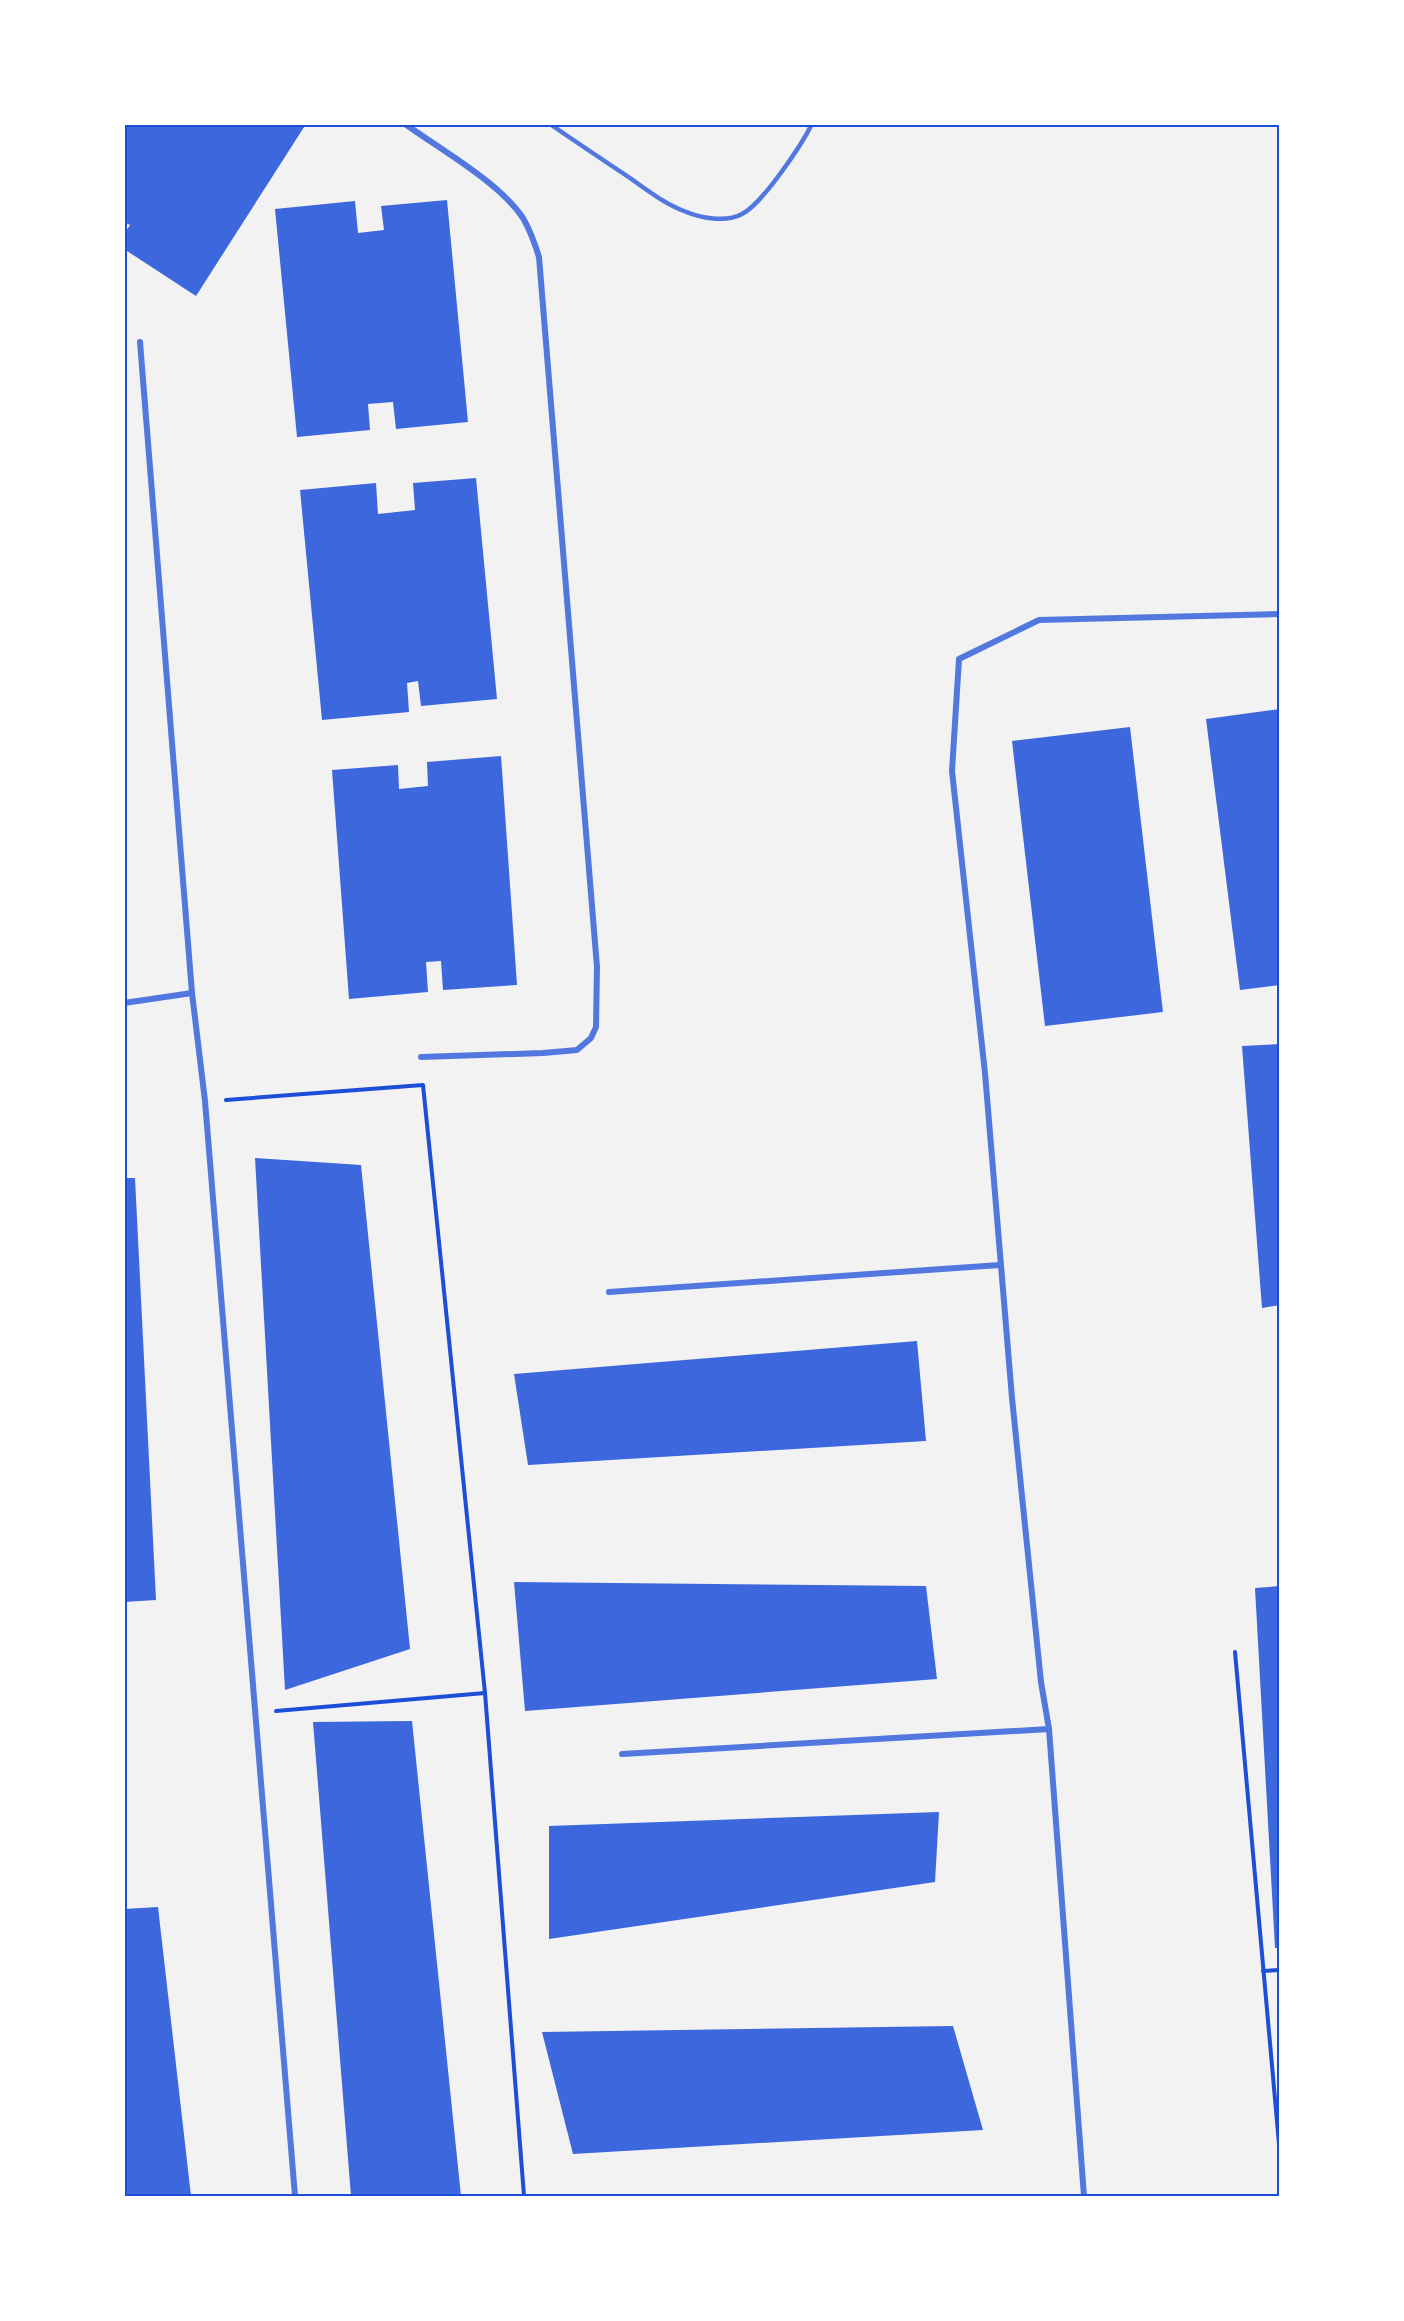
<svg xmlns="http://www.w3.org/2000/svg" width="1404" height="2321" font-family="'Titillium Web',sans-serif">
  <rect width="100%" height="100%" fill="#f2f2f2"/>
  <g fill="#3d67dc">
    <polygon points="124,124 306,124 196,296 124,249 124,234 130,225 124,222"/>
    <polygon points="447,200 468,422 396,429 393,402 368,404 370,430 297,437 275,209 355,201 358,233 384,230 381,206"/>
    <polygon points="476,478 497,699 421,706 418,681 407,683 409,712 322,720 300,490 376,483 378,514 415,510 413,483"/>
    <polygon points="1280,709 1280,985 1240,990 1206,719"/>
    <polygon points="1130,727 1163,1012 1045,1026 1012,741"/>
    <polygon points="501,756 517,985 443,990 441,961 426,962 428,992 349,999 332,770 398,765 399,789 428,786 427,762"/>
    <polygon points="1280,1044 1280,1305 1262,1308 1242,1046"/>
    <polygon points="255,1158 361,1165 410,1649 285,1690"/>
    <polygon points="124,1178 135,1178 156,1600 124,1602"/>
    <polygon points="917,1341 926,1441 528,1465 514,1374"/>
    <polygon points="514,1582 926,1586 937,1679 525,1711"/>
    <polygon points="1280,1586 1280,1948 1275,1948 1255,1588"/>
    <polygon points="412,1721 461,2196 351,2196 313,1722"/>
    <polygon points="939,1812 935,1882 549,1939 549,1826"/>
    <polygon points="158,1907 191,2196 124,2196 124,1909"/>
    <polygon points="953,2026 983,2130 573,2154 542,2032"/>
  </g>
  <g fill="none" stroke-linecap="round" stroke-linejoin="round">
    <g stroke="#1d4ed8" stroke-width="4">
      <polyline points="226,1100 423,1085 485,1693 524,2196"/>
      <polyline points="1235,1652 1280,2155"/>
      <polyline points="276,1711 485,1693"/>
      <polyline points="1263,1971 1280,1970"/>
    </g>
    <path stroke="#5277de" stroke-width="4.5" d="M550,124c26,18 53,36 80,54 17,12 35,26 54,33 16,7 42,12 58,3 20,-10 59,-68 70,-90"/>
    <g stroke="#5277de" stroke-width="6">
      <path d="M405,124c35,25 95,59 118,94 7,12 12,26 16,39l58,710 -1,60 -5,11 -14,12 -34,3 -122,4"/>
      <polyline points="140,342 192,993 205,1101 295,2196"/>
      <polyline points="124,1003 192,993"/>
      <polyline points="609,1292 1000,1265"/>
      <polyline points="622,1754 1049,1729"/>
      <polyline points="1084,2196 1049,1729 1041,1682 1012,1398 985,1073 952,771 959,659 1039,620 1280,614"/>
    </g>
  </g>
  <rect width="1404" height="2321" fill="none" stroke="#ffffff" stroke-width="252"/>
  <rect x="126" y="126" width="1152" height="2069" fill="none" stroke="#1d4ed8" stroke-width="2"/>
</svg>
